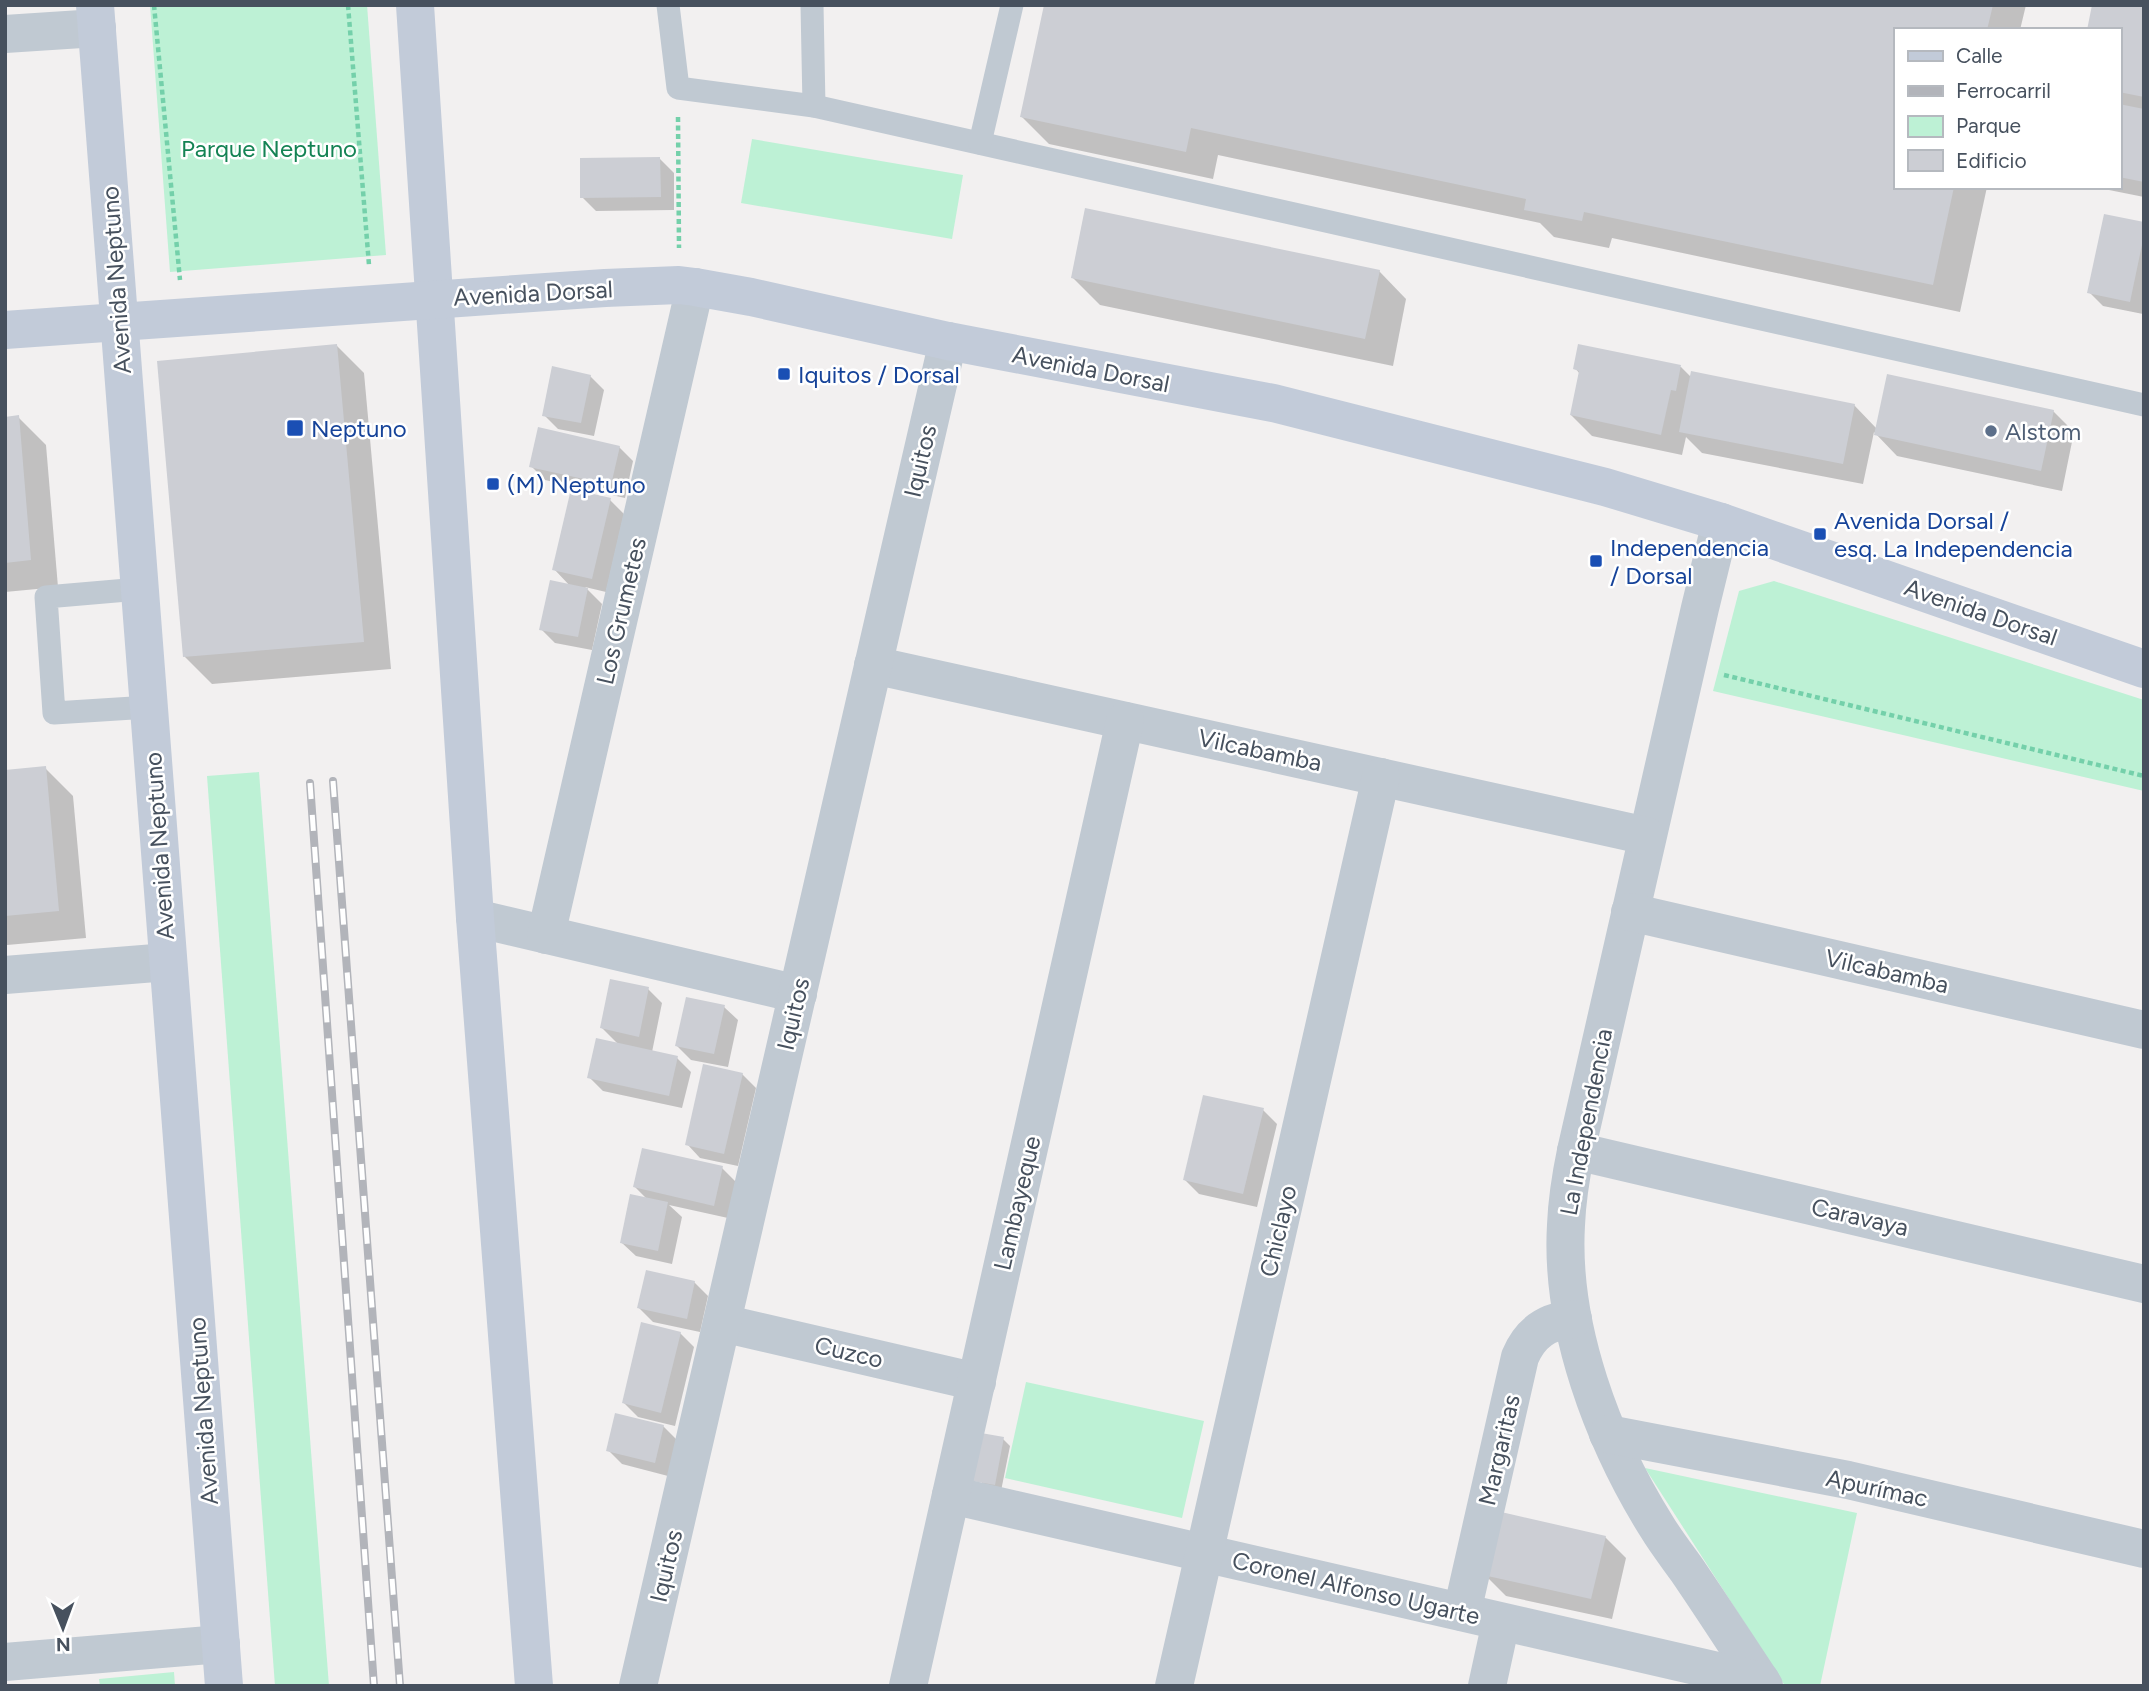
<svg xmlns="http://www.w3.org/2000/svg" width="2149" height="1691" font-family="Figtree,sans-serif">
  <rect width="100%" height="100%" fill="#f2f0f0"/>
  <g fill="#bdf1d5">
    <polygon points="150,5 367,5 386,255 170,272"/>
    <polygon points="752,139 963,175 952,239 741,203"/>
    <polygon points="1774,581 2144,700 2144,791 1713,691 1739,591"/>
    <polygon points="259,772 329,1686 275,1686 207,776"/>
    <polygon points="1026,1382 1204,1421 1182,1518 1005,1478"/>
    <polygon points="1645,1468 1857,1513 1820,1686 1785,1686"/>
    <polygon points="174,1672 175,1686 100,1686 99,1679"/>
  </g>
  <g fill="#0003">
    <polygon points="1046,5 2026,5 2020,30 1895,30 1895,187 1987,187 1960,312 1612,238 1609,248 1554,237 1540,223 1218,155 1213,179 1049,144 1022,117"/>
    <polygon points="2144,5 2144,197 2094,187 2119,187 2119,30"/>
    <polygon points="660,159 674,173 674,210 596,211 582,197"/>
    <polygon points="2144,224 2143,314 2103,306 2089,292"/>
    <polygon points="1379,271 1406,299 1393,366 1100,305 1072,277"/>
    <polygon points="337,346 364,373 391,669 212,684 184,656"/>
    <polygon points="1681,367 1692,378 1854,405 1877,429 2053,411 2074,432 2062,491 1897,456 1874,432 1863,484 1702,453 1686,437 1682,455 1592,436 1571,415 1580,374 1575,368"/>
    <polygon points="590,376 604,390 594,436 558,429 544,415"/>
    <polygon points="18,417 46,445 58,587 5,592 5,418"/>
    <polygon points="619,447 633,461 625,498 545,480 531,466"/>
    <polygon points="610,500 624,514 606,592 585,587 602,604 592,650 555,643 541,629 571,587 554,569"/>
    <polygon points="45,768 73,796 86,938 7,945 5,772"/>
    <polygon points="648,989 662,1003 652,1052 677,1058 691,1072 682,1108 603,1091 589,1077 619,1045 602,1028"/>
    <polygon points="724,1007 738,1020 728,1067 691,1060 677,1046"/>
    <polygon points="742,1074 756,1088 738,1166 700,1158 687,1144"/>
    <polygon points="1263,1110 1277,1124 1257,1207 1199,1194 1185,1180"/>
    <polygon points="722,1168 736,1182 728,1218 669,1205 682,1217 672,1264 636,1256 622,1243 647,1199 635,1187"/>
    <polygon points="694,1282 708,1296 700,1332 653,1322 639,1308"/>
    <polygon points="680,1333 694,1347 675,1426 638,1417 624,1403"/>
    <polygon points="663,1426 677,1440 668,1476 622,1464 608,1450"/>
    <polygon points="1003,1439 1010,1446 1001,1491 980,1487"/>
    <polygon points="1605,1537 1626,1558 1612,1619 1506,1596 1485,1575"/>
  </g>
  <g fill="#ccced4">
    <polygon points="1044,5 1993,5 1987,30 1895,30 1895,187 1954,187 1933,285 1584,212 1582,221 1524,210 1526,199 1191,128 1186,152 1020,117"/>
    <polygon points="2092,5 2144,5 2144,97 2119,92 2119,30 2087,30"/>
    <polygon points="2119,104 2144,109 2144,182 2119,177"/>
    <polygon points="660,157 661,197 580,198 580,158"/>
    <polygon points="1085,208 1380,270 1365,339 1071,278"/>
    <polygon points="2104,214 2144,222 2144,235 2130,302 2087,293"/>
    <polygon points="337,344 364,642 183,657 157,361"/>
    <polygon points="1578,344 1681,365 1676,391 1671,390 1661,435 1570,415 1579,371 1573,369"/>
    <polygon points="552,366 591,375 581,423 542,416"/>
    <polygon points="1691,371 1855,404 1843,464 1679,432"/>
    <polygon points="1887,374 2054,410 2041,471 1874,435"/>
    <polygon points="19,415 31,560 5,563 5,417"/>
    <polygon points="538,427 620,446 611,485 529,467"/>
    <polygon points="571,489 611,498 592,579 552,570"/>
    <polygon points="550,580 588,588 578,637 539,630"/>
    <polygon points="46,766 59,911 5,916 5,770"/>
    <polygon points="610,979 649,987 639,1037 600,1028"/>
    <polygon points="686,997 725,1005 714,1054 675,1046"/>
    <polygon points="596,1038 678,1056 669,1096 587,1078"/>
    <polygon points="703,1064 743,1073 724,1154 685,1145"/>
    <polygon points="1203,1095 1264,1108 1243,1194 1183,1180"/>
    <polygon points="642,1148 723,1166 714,1206 633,1187"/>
    <polygon points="630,1194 668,1202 658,1251 620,1243"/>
    <polygon points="646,1270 695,1281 687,1319 637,1308"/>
    <polygon points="641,1322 681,1332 661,1413 622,1403"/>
    <polygon points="615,1413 664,1425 655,1463 606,1451"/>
    <polygon points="981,1433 1004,1437 995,1485 972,1481"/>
    <polygon points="1497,1511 1606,1536 1591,1599 1483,1575"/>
  </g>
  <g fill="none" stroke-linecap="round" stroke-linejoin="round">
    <g stroke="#74d0aa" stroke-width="4.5" stroke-dasharray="5 3.5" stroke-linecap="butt">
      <polyline points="154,5 180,280"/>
      <polyline points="348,5 369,265"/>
      <polyline points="678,117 679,248"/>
      <polyline points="1724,675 2144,776"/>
    </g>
    <g stroke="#c0c9d2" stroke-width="23">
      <polyline points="668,5 678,88 814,106 2144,405"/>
      <polyline points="812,5 814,106"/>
      <polyline points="980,143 1012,5"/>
      <polyline points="139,589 46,597 54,713 149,707"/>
    </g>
    <g stroke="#c0c9d2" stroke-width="38">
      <polyline points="5,34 97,28"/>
      <path d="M1721,522l-21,86 -124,543c-5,24 -9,49 -10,74 -6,102 37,216 91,302 9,15 20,29 30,43 26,38 51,77 77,116"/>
      <polyline points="873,665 1647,836"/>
      <polyline points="1630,912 2144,1030"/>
      <polyline points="475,918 798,994"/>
      <polyline points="546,935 695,287"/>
      <polyline points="5,975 168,962"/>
      <polyline points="1576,1151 2144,1284"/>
      <polyline points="722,1323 977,1382"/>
      <polyline points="1608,1434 1848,1480 2144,1549"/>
      <polyline points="951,1495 1761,1681"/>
      <path d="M1462,1612l58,-255c10,-24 27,-36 53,-38"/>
      <polyline points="5,1662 221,1644"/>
      <polyline points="638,1686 948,341"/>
      <polyline points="908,1686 1125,721"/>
      <polyline points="1174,1686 1381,777"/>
      <polyline points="1487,1686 1501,1622"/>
    </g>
    <g stroke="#c2cbd9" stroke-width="38">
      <polyline points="95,5 224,1686"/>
      <polyline points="415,5 475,918 534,1686"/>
      <polyline points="5,330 474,297 605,288 679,285 695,287 751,297 948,341 1273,403 1605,487 1721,522 2144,669"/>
    </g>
    <g stroke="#b2b4ba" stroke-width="8">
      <g id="rail">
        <polyline points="333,781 400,1686"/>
        <polyline points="310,783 374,1686"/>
      </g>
    </g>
    <use href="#rail" stroke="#fff" stroke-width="5" stroke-dasharray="16" stroke-linecap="butt"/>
  </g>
  <g fill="#1a4fb4" stroke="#fff" stroke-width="2.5">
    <rect x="777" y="367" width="14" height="14" rx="3.5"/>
    <rect x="286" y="419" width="18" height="18" rx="3.5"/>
    <rect x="486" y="477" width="14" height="14" rx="3.5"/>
    <rect x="1813" y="527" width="14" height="14" rx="3.5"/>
    <rect x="1589" y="554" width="14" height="14" rx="3.5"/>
  </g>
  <circle fill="#5c6f8a" stroke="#fff" stroke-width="2.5" cx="1991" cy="431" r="7"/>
  <g text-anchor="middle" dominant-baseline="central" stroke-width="5" stroke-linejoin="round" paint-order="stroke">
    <g font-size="24" fill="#148354" stroke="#fff">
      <text x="269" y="148">Parque Neptuno</text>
    </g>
    <g font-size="24" fill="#47515e" stroke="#fff">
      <text transform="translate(116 280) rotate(-94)">Avenida Neptuno</text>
      <text transform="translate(533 293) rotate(-3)">Avenida Dorsal</text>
      <text transform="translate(1091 369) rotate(11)">Avenida Dorsal</text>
      <text transform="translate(920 461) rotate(-77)">Iquitos</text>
      <text transform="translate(621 611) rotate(-77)">Los Grumetes</text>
      <text transform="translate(1981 612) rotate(19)">Avenida Dorsal</text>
      <text transform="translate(1260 750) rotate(12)">Vilcabamba</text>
      <text transform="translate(159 846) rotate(-94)">Avenida Neptuno</text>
      <text transform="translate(1887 971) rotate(13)">Vilcabamba</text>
      <text transform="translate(793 1014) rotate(-77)">Iquitos</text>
      <text transform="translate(1586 1122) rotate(-79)">La Independencia</text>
      <text transform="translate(1017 1203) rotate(-77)">Lambayeque</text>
      <text transform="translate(1860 1217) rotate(13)">Caravaya</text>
      <text transform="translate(1278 1231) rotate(-77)">Chiclayo</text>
      <text transform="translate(849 1352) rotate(13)">Cuzco</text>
      <text transform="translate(203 1411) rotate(-94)">Avenida Neptuno</text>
      <text transform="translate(1499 1450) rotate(-77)">Margaritas</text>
      <text transform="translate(1877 1488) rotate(12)">Apurímac</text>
      <text transform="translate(666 1566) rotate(-77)">Iquitos</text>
      <text transform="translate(1356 1588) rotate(13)">Coronel Alfonso Ugarte</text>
    </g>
    <g font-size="24" fill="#164399" stroke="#fff" text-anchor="start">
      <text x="798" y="374">Iquitos / Dorsal</text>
      <text x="311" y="428">Neptuno</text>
      <text x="507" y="484">(M) Neptuno</text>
      <text x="1834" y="520">Avenida Dorsal /<tspan x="1834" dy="28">esq. La Independencia</tspan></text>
      <text x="1610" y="547">Independencia<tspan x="1610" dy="28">/ Dorsal</tspan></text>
    </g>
    <g font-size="24" fill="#4e5e75" stroke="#fff" text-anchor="start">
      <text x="2005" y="431">Alstom</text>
    </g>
  </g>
  <rect width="2149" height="1691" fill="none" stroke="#47515e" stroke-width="14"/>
  <rect x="1894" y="28" width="228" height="161" fill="#ffffff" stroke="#b5b9bf" stroke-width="2"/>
  <rect x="1908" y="51" width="35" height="10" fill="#c2cbd9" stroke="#b5b9bf" stroke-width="2"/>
  <text x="1956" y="63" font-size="21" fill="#47515e">Calle</text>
  <rect x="1908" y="86" width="35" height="10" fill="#b2b4ba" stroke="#b5b9bf" stroke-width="2"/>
  <text x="1956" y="98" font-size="21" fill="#47515e">Ferrocarril</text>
  <rect x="1908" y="116" width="35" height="21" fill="#bdf1d5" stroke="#b5b9bf" stroke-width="2"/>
  <text x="1956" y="133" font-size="21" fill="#47515e">Parque</text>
  <rect x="1908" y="150" width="35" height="21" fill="#ccced4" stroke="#b5b9bf" stroke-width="2"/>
  <text x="1956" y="168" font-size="21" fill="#47515e">Edificio</text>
  <g transform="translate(63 1628) rotate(179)" stroke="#ffffff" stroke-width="5" paint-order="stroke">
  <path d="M0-5L12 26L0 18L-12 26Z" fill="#47515e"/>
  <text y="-10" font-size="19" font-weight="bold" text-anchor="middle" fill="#47515e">N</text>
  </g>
</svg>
